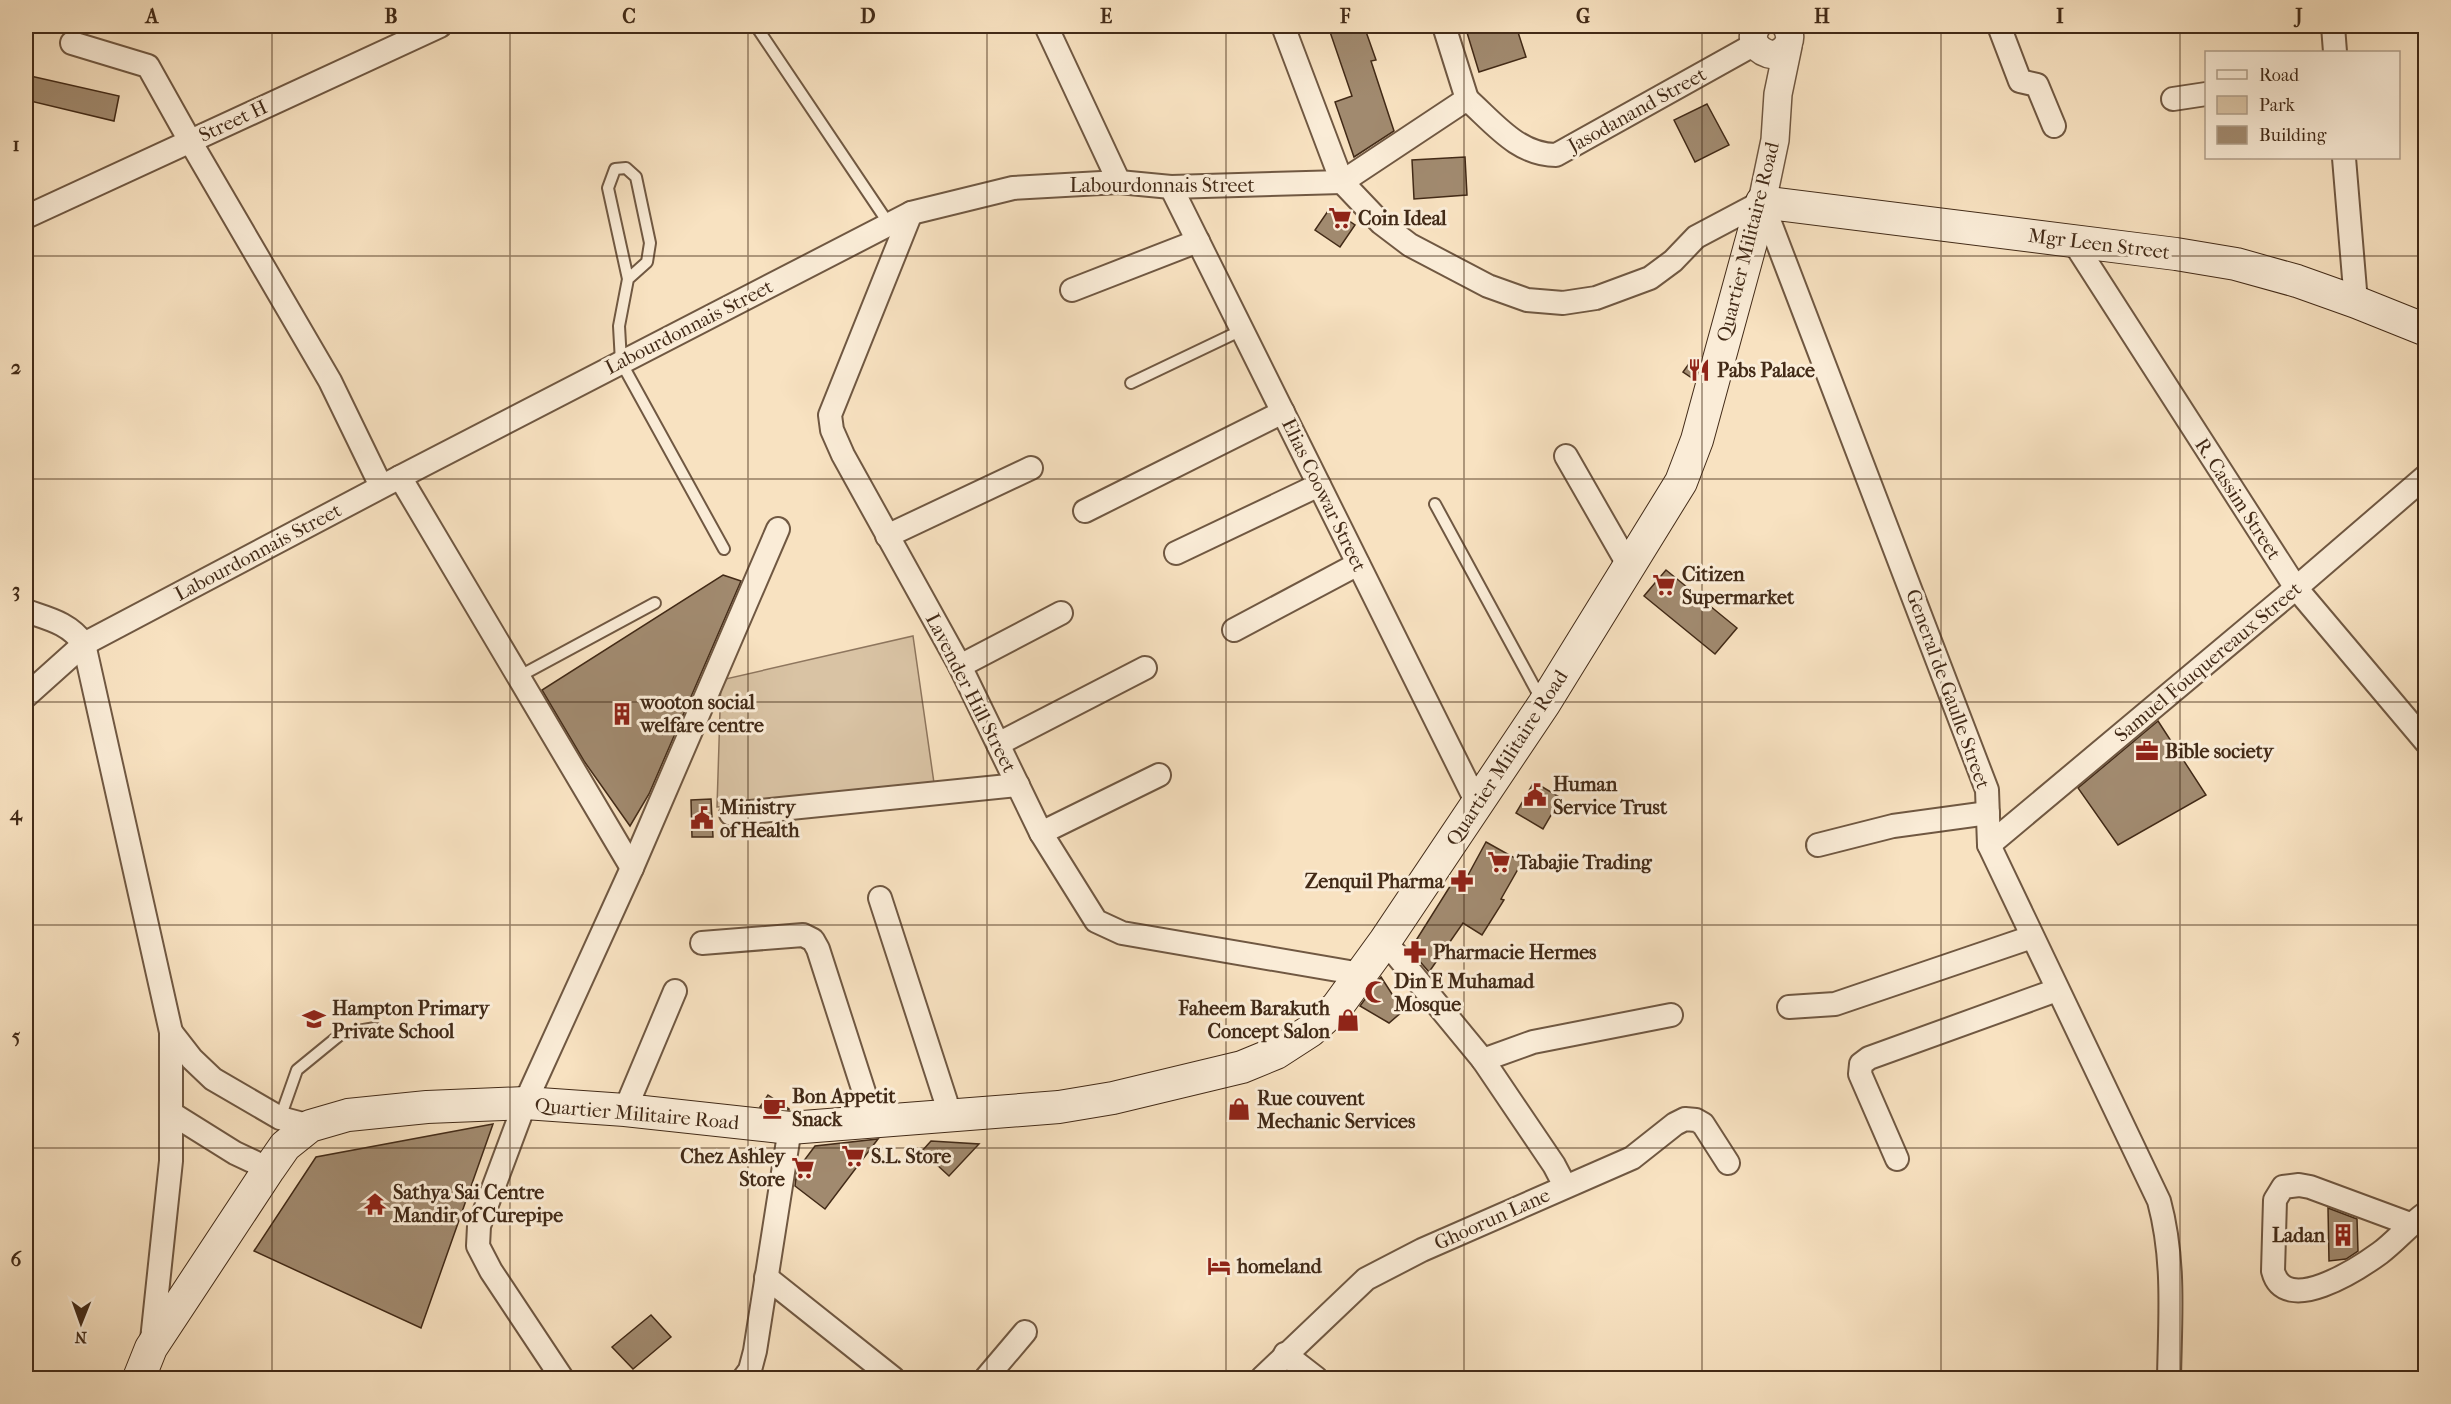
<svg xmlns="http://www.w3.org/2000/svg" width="2451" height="1404" font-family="'IM FELL French Canon',serif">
  <rect width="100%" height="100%" fill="#f8e2c1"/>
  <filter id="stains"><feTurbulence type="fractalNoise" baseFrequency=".00333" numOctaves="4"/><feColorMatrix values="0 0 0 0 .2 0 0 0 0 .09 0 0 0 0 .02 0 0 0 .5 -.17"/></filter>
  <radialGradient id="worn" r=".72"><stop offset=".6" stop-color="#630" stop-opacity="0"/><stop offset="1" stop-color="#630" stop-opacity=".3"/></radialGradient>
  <polygon fill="#d9c3a4" stroke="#8e765e" stroke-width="1.5" points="913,636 935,790 717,807 721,680"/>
  <g fill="#a18a6f" stroke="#422a17" stroke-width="1.5">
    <polygon points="1328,26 1364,26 1376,60 1371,61 1394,131 1354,157 1335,102 1352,96"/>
    <polygon points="1465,26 1516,26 1526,57 1479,72"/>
    <polygon points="26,75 119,96 114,121 26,100"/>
    <polygon points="1707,104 1729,145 1695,162 1674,120"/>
    <polygon points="1465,157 1467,195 1414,199 1412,160"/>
    <polygon points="1330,208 1355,225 1340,247 1315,230"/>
    <polygon points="1693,358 1699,363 1695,380 1683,372"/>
    <polygon points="1666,570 1737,628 1715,654 1644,596"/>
    <polygon points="723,575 741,581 649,794 630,826 584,761 542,690"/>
    <polygon points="2158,721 2206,795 2118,845 2078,788"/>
    <polygon points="1534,782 1561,798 1543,829 1516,813"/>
    <polygon points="711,799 713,837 692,837 691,800"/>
    <polygon points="1486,842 1522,862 1501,899 1504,900 1482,935 1463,923 1429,972 1410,950 1459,872 1467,877"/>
    <polygon points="1381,977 1403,1011 1389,1023 1360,1006"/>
    <polygon points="768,1095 789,1109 789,1110 760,1107"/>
    <polygon points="493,1124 421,1328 254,1251 316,1157"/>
    <polygon points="878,1139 825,1209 795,1186 797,1170 815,1146"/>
    <polygon points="931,1141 979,1144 949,1176 922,1151"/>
    <polygon points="2328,1208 2357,1219 2358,1251 2346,1259 2329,1261"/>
    <polygon points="651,1315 671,1337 633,1369 612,1347"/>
  </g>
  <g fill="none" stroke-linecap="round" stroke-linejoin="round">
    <g stroke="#705842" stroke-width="14">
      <g id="service">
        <polyline points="756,26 889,224"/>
        <polyline points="628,279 647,262 650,243 636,177 626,168 615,169 608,188 628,279 619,326 621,362 724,549"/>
        <polyline points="1131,383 1242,330"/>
        <polyline points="1435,504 1541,699"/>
        <polyline points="518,677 655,603"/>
        <polyline points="280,1118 297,1070 341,1034 375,1028"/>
      </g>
    </g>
    <g stroke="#705842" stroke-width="26">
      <g id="minor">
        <polyline points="1046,26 1119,182"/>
        <path d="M1283,26l59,156 39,41 29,22 78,41 39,14 36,3 33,-5 54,-20 23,-17 23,-24 66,-35 225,588 2,55 170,356c16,59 11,117 10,177"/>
        <polyline points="1444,26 1467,99"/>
        <polyline points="1999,26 2020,81 2037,85 2054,126"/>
        <polyline points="2333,26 2335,52"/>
        <polyline points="72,43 148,66 190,141 330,381 381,486"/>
        <path d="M1467,99c27,24 51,56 89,56l199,-111"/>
        <polyline points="2173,99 2206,94"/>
        <polyline points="2344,158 2356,302"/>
        <polyline points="1342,182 1467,99"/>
        <polyline points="1171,187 1477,803"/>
        <polyline points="911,213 830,415 832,430 843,455 960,666 1041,833 1096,921 1122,933 1361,974"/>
        <polyline points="26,217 440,26"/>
        <polyline points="2073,241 2296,588 2426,742"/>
        <polyline points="1072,290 1198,241"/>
        <polyline points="1566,456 1629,566"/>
        <polyline points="400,477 632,868"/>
        <polyline points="1085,511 1283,412"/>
        <polyline points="887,536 1031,468"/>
        <polyline points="1176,553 1319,485"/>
        <path d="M26,611c23,8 43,12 58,33l87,388v129l-19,179"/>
        <polyline points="1234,630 1358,564"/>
        <polyline points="960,666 1061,613"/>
        <polyline points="26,696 84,644 400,477 911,213 1013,188 1119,182 1171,187 1342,182"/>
        <polyline points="998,744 1145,668"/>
        <polyline points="731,814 1018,785"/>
        <polyline points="1041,833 1159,775"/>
        <polyline points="1818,845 1893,826 1988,813"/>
        <polyline points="1989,845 2296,588 2426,476"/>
        <polyline points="880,898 951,1117"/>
        <polyline points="1385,941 1483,1060 1554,1165 1565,1186"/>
        <polyline points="702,943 803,935 813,940 818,949 874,1123"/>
        <polyline points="1789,1007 1835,1004 2032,937"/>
        <polyline points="171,1032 192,1059 213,1079 280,1118 310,1126"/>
        <polyline points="1483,1060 1533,1042 1671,1015"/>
        <polyline points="625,1110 675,991"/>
        <polyline points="171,1113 235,1153 269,1169"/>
        <polyline points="1897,1159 1860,1074 1861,1064 1869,1058 2057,990"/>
        <path d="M2410,1224l-100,-37 -11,-2 -16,2 -8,13 -2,71c12,46 85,-2 107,-18 16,-12 29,-28 46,-40"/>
        <polyline points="766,1277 893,1378"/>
        <polyline points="1285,1354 1316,1378"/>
        <polyline points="562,1378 491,1271 478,1246 479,1226 525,1103 632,868 778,529"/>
        <polyline points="744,1378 750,1370 755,1351 790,1128"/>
        <polyline points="986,1378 1025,1332"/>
        <polyline points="1262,1378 1366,1279 1422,1250 1632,1158 1675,1124 1685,1119 1696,1120 1703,1124 1728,1163"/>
      </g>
    </g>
    <g stroke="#705842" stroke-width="30">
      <g id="tertiary">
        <path d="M1757,26c-10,15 2,27 17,29 14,-5 20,-16 12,-29"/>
        <polyline points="1762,202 1775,140 1778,94 1788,46"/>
      </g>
    </g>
    <g stroke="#422a17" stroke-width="34">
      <polyline id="secondary" points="139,1378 151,1348 269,1169 285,1146 310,1126 348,1115 427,1107 525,1103 625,1110 790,1128 1059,1107 1113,1098 1242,1067 1276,1053 1310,1031 1337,1007 1385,941 1544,704 1681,482 1697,440 1762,202 2176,254 2236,264 2297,281 2356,302 2426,330"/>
    </g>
    <use href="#service" stroke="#faecd7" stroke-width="10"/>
    <use href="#minor" stroke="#faecd7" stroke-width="22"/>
    <use href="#tertiary" stroke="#faecd7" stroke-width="27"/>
    <use href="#secondary" stroke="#faecd7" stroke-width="32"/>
  </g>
  <path fill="none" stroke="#422a17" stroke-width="1.5" stroke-opacity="0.55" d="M272,26v1352M510,26v1352M748,26v1352M987,26v1352M1226,26v1352M1464,26v1352M1702,26v1352M1941,26v1352M2180,26v1352M26,256h2400M26,479h2400M26,702h2400M26,925h2400M26,1148h2400"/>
  <defs>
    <g id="supermarket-bare" transform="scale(1.8)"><path d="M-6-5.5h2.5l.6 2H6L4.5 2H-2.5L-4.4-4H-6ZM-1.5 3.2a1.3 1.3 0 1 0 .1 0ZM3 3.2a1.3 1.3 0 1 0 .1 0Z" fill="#8f2418" stroke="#faecd7" stroke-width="2.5" paint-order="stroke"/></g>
    <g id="restaurant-bare" transform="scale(1.8)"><path d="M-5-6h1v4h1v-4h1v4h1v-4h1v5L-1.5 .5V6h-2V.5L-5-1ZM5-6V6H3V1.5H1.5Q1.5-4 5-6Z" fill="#8f2418" stroke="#faecd7" stroke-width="2.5" paint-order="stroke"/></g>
    <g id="building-bare" transform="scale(1.8)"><path d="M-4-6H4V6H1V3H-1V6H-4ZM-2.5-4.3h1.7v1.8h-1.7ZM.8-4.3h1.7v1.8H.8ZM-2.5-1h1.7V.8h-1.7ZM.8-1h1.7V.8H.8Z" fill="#8f2418" stroke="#faecd7" stroke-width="2.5" paint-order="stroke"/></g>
    <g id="office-bare" transform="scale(1.8)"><path d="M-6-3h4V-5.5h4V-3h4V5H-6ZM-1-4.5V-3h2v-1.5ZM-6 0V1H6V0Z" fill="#8f2418" stroke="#faecd7" stroke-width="2.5" paint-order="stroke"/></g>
    <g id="civic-bare" transform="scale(1.8)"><path d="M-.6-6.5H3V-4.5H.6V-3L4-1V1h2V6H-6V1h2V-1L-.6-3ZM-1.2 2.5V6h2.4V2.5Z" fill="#8f2418" stroke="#faecd7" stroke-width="2.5" paint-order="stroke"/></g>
    <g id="pharmacy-bare" transform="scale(1.8)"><path d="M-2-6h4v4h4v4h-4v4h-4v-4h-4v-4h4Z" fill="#8f2418" stroke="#faecd7" stroke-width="2.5" paint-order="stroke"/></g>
    <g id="mosque-bare" transform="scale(1.8)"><path d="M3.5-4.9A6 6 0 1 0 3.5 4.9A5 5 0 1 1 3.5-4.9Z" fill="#8f2418" stroke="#faecd7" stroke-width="2.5" paint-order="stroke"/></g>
    <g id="school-bare" transform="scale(1.8)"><path d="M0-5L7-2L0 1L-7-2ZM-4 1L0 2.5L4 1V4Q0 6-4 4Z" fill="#8f2418" stroke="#faecd7" stroke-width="2.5" paint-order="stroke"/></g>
    <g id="shop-bare" transform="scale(1.8)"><path d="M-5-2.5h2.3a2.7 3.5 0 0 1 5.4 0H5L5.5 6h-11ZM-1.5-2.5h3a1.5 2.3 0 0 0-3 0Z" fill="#8f2418" stroke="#faecd7" stroke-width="2.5" paint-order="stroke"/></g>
    <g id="cafe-bare" transform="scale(1.8)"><path d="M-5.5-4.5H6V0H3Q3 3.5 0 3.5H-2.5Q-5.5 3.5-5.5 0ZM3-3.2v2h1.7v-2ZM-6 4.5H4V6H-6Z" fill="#8f2418" stroke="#faecd7" stroke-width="2.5" paint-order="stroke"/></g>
    <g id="temple-bare" transform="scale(1.8)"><path d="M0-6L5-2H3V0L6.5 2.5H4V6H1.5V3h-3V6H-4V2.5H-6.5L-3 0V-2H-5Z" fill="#8f2418" stroke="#faecd7" stroke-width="2.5" paint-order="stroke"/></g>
    <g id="hotel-bare" transform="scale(1.8)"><path d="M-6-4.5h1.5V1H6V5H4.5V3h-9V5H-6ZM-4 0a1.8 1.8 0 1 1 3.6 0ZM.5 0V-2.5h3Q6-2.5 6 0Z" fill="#8f2418" stroke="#faecd7" stroke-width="2.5" paint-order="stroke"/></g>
  </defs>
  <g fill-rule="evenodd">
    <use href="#supermarket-bare" x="1340" y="218"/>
    <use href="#restaurant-bare" x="1699" y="370"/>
    <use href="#supermarket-bare" x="1664" y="585"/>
    <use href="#building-bare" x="622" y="714"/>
    <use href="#office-bare" x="2147" y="751"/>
    <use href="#civic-bare" x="1535" y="795"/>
    <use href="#civic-bare" x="702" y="818"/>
    <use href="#supermarket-bare" x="1499" y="862"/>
    <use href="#pharmacy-bare" x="1462" y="881"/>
    <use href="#pharmacy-bare" x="1415" y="952"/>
    <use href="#mosque-bare" x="1376" y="992"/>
    <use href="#school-bare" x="314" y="1019"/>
    <use href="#shop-bare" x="1348" y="1020"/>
    <use href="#cafe-bare" x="774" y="1108"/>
    <use href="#shop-bare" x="1239" y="1109"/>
    <use href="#supermarket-bare" x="853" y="1156"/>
    <use href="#supermarket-bare" x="803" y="1168"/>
    <use href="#temple-bare" x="375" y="1204"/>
    <use href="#building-bare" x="2343" y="1235"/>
    <use href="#hotel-bare" x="1219" y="1266"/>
  </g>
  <g text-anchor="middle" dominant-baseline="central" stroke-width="6" stroke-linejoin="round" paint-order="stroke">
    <g font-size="20" fill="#422a17" stroke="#faecd7">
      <text transform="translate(1637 110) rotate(-29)">Jasodanand Street</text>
      <text transform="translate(233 121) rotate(-25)">Street H</text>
      <text x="1162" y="185">Labourdonnais Street</text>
      <text transform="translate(1748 242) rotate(-76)">Quartier Militaire Road</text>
      <text transform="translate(2099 244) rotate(7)">Mgr Leen Street</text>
      <text transform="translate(689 327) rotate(-27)">Labourdonnais Street</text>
      <text transform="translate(1324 495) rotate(64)">Elias Coowar Street</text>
      <text transform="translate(2238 499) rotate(57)">R. Cassim Street</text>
      <text transform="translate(258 552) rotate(-28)">Labourdonnais Street</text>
      <text transform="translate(2208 662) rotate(-40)">Samuel Fouquereaux Street</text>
      <text transform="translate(1948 689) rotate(70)">General de Gaulle Street</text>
      <text transform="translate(971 693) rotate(63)">Lavender Hill Street</text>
      <text transform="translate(1507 758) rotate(-57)">Quartier Militaire Road</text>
      <text transform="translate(637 1114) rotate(5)">Quartier Militaire Road</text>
      <text transform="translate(1492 1219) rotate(-24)">Ghoorun Lane</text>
    </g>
    <g font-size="20" font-weight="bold" fill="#422a17" stroke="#faecd7" text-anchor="start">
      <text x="1358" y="218">Coin Ideal</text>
      <text x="1717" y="370">Pabs Palace</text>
      <text x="1682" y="574">Citizen<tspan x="1682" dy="23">Supermarket</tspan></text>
      <text x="640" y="702">wooton social<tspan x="640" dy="23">welfare centre</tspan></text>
      <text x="2165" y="751">Bible society</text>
      <text x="1553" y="784">Human<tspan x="1553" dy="23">Service Trust</tspan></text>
      <text x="720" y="807">Ministry<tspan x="720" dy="23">of Health</tspan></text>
      <text x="1517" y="862">Tabajie Trading</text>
      <text x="1444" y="881" text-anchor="end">Zenquil Pharma</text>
      <text x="1433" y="952">Pharmacie Hermes</text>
      <text x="1394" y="981">Din E Muhamad<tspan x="1394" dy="23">Mosque</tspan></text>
      <text x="332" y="1008">Hampton Primary<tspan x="332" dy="23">Private School</tspan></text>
      <text x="1330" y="1008" text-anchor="end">Faheem Barakuth<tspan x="1330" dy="23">Concept Salon</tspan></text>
      <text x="792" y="1096">Bon Appetit<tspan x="792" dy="23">Snack</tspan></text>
      <text x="1257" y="1098">Rue couvent<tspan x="1257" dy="23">Mechanic Services</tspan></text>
      <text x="785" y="1156" text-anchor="end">Chez Ashley<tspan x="785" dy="23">Store</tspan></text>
      <text x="871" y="1156">S.L. Store</text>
      <text x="393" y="1192">Sathya Sai Centre<tspan x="393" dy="23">Mandir of Curepipe</tspan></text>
      <text x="2325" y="1235" text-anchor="end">Ladan</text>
      <text x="1237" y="1266">homeland</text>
    </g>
  </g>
  <rect width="2451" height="1404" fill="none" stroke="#f8e2c1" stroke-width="66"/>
  <rect x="2205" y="51" width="195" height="108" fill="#faecd7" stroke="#b09e8a" stroke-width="1.5"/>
  <rect x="2217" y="70" width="30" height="9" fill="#faecd7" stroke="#b09e8a" stroke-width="1.5"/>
  <text x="2259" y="81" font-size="18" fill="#422a17">Road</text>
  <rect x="2217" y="96" width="30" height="18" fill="#d9c3a4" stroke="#b09e8a" stroke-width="1.5"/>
  <text x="2259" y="111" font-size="18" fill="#422a17">Park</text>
  <rect x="2217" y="126" width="30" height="18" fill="#a18a6f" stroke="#b09e8a" stroke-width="1.5"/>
  <text x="2259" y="141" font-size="18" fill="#422a17">Building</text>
  <g transform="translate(81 1323) rotate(181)" stroke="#faecd7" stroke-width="4.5" paint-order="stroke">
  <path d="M0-4.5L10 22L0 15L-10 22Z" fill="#422a17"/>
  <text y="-9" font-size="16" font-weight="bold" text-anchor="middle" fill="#422a17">N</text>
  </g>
  <rect x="33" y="33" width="2385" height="1338" fill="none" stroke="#422a17" stroke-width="2"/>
  <g font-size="20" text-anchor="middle" font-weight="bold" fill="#422a17">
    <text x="152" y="23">A</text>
    <text x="391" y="23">B</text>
    <text x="629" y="23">C</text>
    <text x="868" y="23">D</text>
    <text x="1106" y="23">E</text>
    <text x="1345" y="23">F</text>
    <text x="1583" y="23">G</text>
    <text x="1822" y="23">H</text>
    <text x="2060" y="23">I</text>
    <text x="2299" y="23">J</text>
    <text x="16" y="151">1</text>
    <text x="16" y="374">2</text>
    <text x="16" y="597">3</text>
    <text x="16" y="820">4</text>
    <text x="16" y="1043">5</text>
    <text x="16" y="1266">6</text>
  </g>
  <rect width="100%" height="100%" filter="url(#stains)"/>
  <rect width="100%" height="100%" fill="url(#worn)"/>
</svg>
